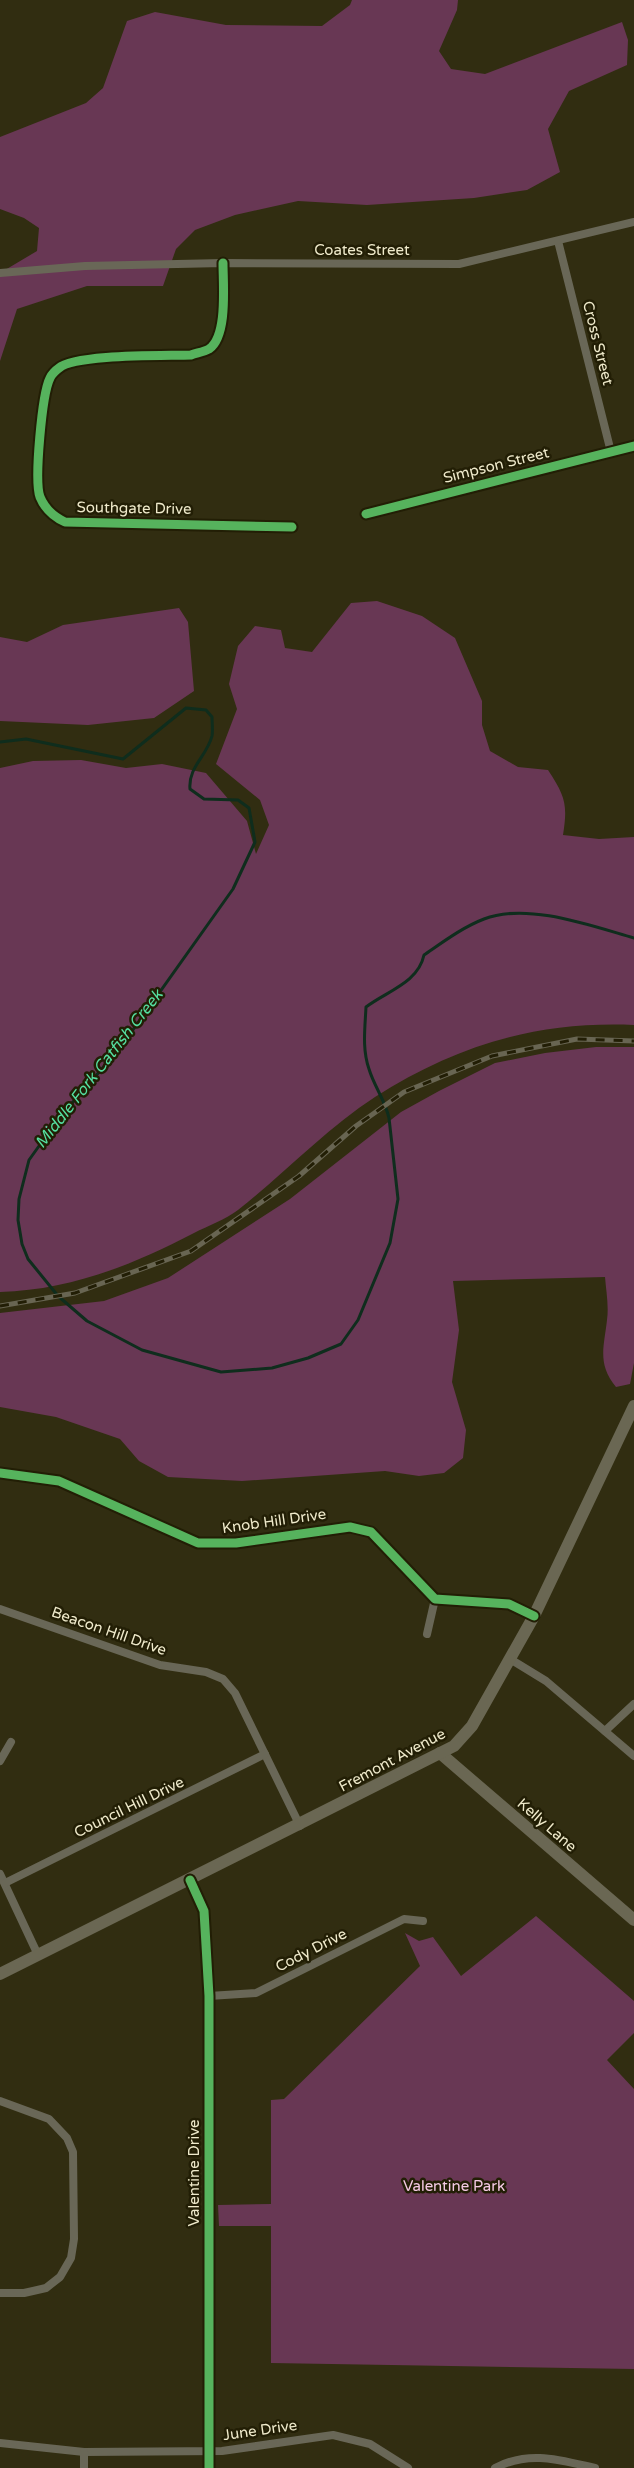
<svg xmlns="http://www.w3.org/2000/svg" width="634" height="2468" viewBox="0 0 634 2468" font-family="'Varela Round',sans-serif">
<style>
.green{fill:#683754}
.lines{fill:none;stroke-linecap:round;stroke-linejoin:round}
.stream{stroke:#0f2d1d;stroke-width:3}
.street{stroke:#696757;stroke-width:8}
.secondary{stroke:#6a6753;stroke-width:12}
.rail-casing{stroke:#686552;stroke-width:5}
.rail{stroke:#221e05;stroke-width:3;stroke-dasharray:9;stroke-linecap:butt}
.cycleway-casing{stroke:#221e05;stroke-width:13}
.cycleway{stroke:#56b35d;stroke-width:9}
.labels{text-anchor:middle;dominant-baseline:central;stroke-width:5;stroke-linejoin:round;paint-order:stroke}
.street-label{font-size:15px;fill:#efeacb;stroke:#221e05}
.park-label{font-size:15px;fill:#f5cae5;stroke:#221e05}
.water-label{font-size:16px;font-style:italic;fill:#55e0a1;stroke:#221e05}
</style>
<rect width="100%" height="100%" fill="#312d11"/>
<!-- green -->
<g class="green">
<path d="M352,0H458L457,10L439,51L451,69L485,74L622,22L628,40L627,65L569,91L548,129L560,172L527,190L474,198L367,205L298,201L235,215L195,230L176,249L163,286H87L17,309L0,361V273L37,251L39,228L24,218L0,209V137L86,103L103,88L127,21L155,12L226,25L322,26L350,5Z"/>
<path d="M377,601L422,616L455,638L482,701V725L490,751L518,767L548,770C565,796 568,804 563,835L599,839L634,837V1025C537,1021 457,1045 375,1097C327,1128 284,1174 238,1210C226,1219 208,1226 194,1233C133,1265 70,1290 0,1292V768L33,761L81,760L126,768L162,764L206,773L247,821L256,854L269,825L260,800L216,764L237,709L229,684L238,646L255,626L281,630L285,648L312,652L351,603Z"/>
<path d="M179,608L188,622L194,691L154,718L88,725L0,721V637L27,642L63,625Z"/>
<path d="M596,1047H634V1363L630,1384L616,1387C597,1364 604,1347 607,1320C609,1306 606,1290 605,1277L453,1281L459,1330L452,1382L466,1430L463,1458L444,1473L419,1476L385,1471L242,1481L168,1477L139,1461L120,1439L56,1417L0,1407V1313L104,1301L168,1278L290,1199L401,1112L439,1091L495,1063L545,1053Z"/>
<path d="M536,1916L634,2001V2033L607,2060L634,2089V2369L271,2363V2226H219L218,2205L271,2204V2100L284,2099L420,1966L405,1933L419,1941L433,1937L461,1976Z"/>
</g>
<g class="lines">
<!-- stream -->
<path class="stream" d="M0,742L26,739L123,759L186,708L206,710L212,717C212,723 213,731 212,736C207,756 188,767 190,789L204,799L238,800L249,808L255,842L233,889L120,1048L59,1118L29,1160L19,1199L18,1220L22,1244L28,1259L58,1296L87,1321L142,1350L221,1372L272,1368L308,1358L341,1344L358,1320L390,1243L398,1199L389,1118C385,1100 374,1086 369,1069C362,1049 365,1028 366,1007C387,991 418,983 424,955C443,942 463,927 484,919C527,902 592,926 634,938"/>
<!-- street -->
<g class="street">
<path d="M558,241L611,452"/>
<path d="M223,263C223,285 228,336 209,349C204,352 196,353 191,355C165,356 75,354 59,368C56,370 51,375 50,378C42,394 34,481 40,497C45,509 54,517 65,522L292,527"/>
<path d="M0,273L85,266L223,263L459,264L634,222"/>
<path d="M366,514L634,446"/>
<path d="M0,1473L59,1481L198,1543H236L350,1527L371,1532L435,1599L509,1604L534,1616"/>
<path d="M0,1609L160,1665L206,1672L223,1679L235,1693L300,1826"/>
<path d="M427,1634L435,1599"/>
<path d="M510,1659L546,1681L634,1756"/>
<path d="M605,1731L634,1704"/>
<path d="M0,1761L11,1742"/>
<path d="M0,1874L38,1955"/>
<path d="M190,1880L204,1911L209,1996V2468"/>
<path d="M5,1883L265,1754"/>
<path d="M209,1996L256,1993L404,1919L423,1921"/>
<path d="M0,2101L49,2119L67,2138L73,2152L74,2239L71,2258L60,2277L46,2288L24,2293H0"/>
<path d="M0,2443L84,2452L222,2451L333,2435L370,2444L408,2468"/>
<path d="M84,2452V2468"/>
<path d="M495,2468C529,2450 560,2460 595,2468"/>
</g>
<!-- secondary -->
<g class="secondary">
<path d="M440,1753L634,1920"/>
<path d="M0,1974L454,1746L472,1726L534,1616L634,1406"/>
</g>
<!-- rail casing -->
<g class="rail-casing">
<path id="rail" d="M0,1306L75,1293L191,1251L299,1176L356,1126L404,1092L492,1056L577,1039L634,1041"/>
</g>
<!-- rail -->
<use href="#rail" class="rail"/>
<!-- cycleway casing -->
<g class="cycleway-casing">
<g id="cycleway">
<path d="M223,263C223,285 228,336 209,349C204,352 196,353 191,355C165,356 75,354 59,368C56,370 51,375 50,378C42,394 34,481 40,497C45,509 54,517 65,522L292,527"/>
<path d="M366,514L634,446"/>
<path d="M0,1473L59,1481L198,1543H236L350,1527L371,1532L435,1599L509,1604L534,1616"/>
<path d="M190,1880L204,1911L209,1996V2468"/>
</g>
</g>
<!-- cycleway -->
<use href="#cycleway" class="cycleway"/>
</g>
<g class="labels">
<!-- street labels -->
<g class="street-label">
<text x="362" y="250">Coates Street</text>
<text transform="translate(598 343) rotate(76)">Cross Street</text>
<text transform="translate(496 465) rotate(-14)">Simpson Street</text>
<text transform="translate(134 508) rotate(1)">Southgate Drive</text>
<text transform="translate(274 1521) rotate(-8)">Knob Hill Drive</text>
<text transform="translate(109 1631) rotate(19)">Beacon Hill Drive</text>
<text transform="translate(392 1760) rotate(-28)">Fremont Avenue</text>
<text transform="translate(129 1807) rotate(-26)">Council Hill Drive</text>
<text transform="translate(547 1825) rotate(41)">Kelly Lane</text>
<text transform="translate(311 1950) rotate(-27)">Cody Drive</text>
<text transform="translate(194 2173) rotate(-90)">Valentine Drive</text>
<text transform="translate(260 2430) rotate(-8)">June Drive</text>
</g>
<!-- park labels -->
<g class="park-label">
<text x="454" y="2186">Valentine Park</text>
</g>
<!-- water labels -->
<g class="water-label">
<text transform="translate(99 1069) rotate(-52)">Middle Fork Catfish Creek</text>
</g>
</g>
</svg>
